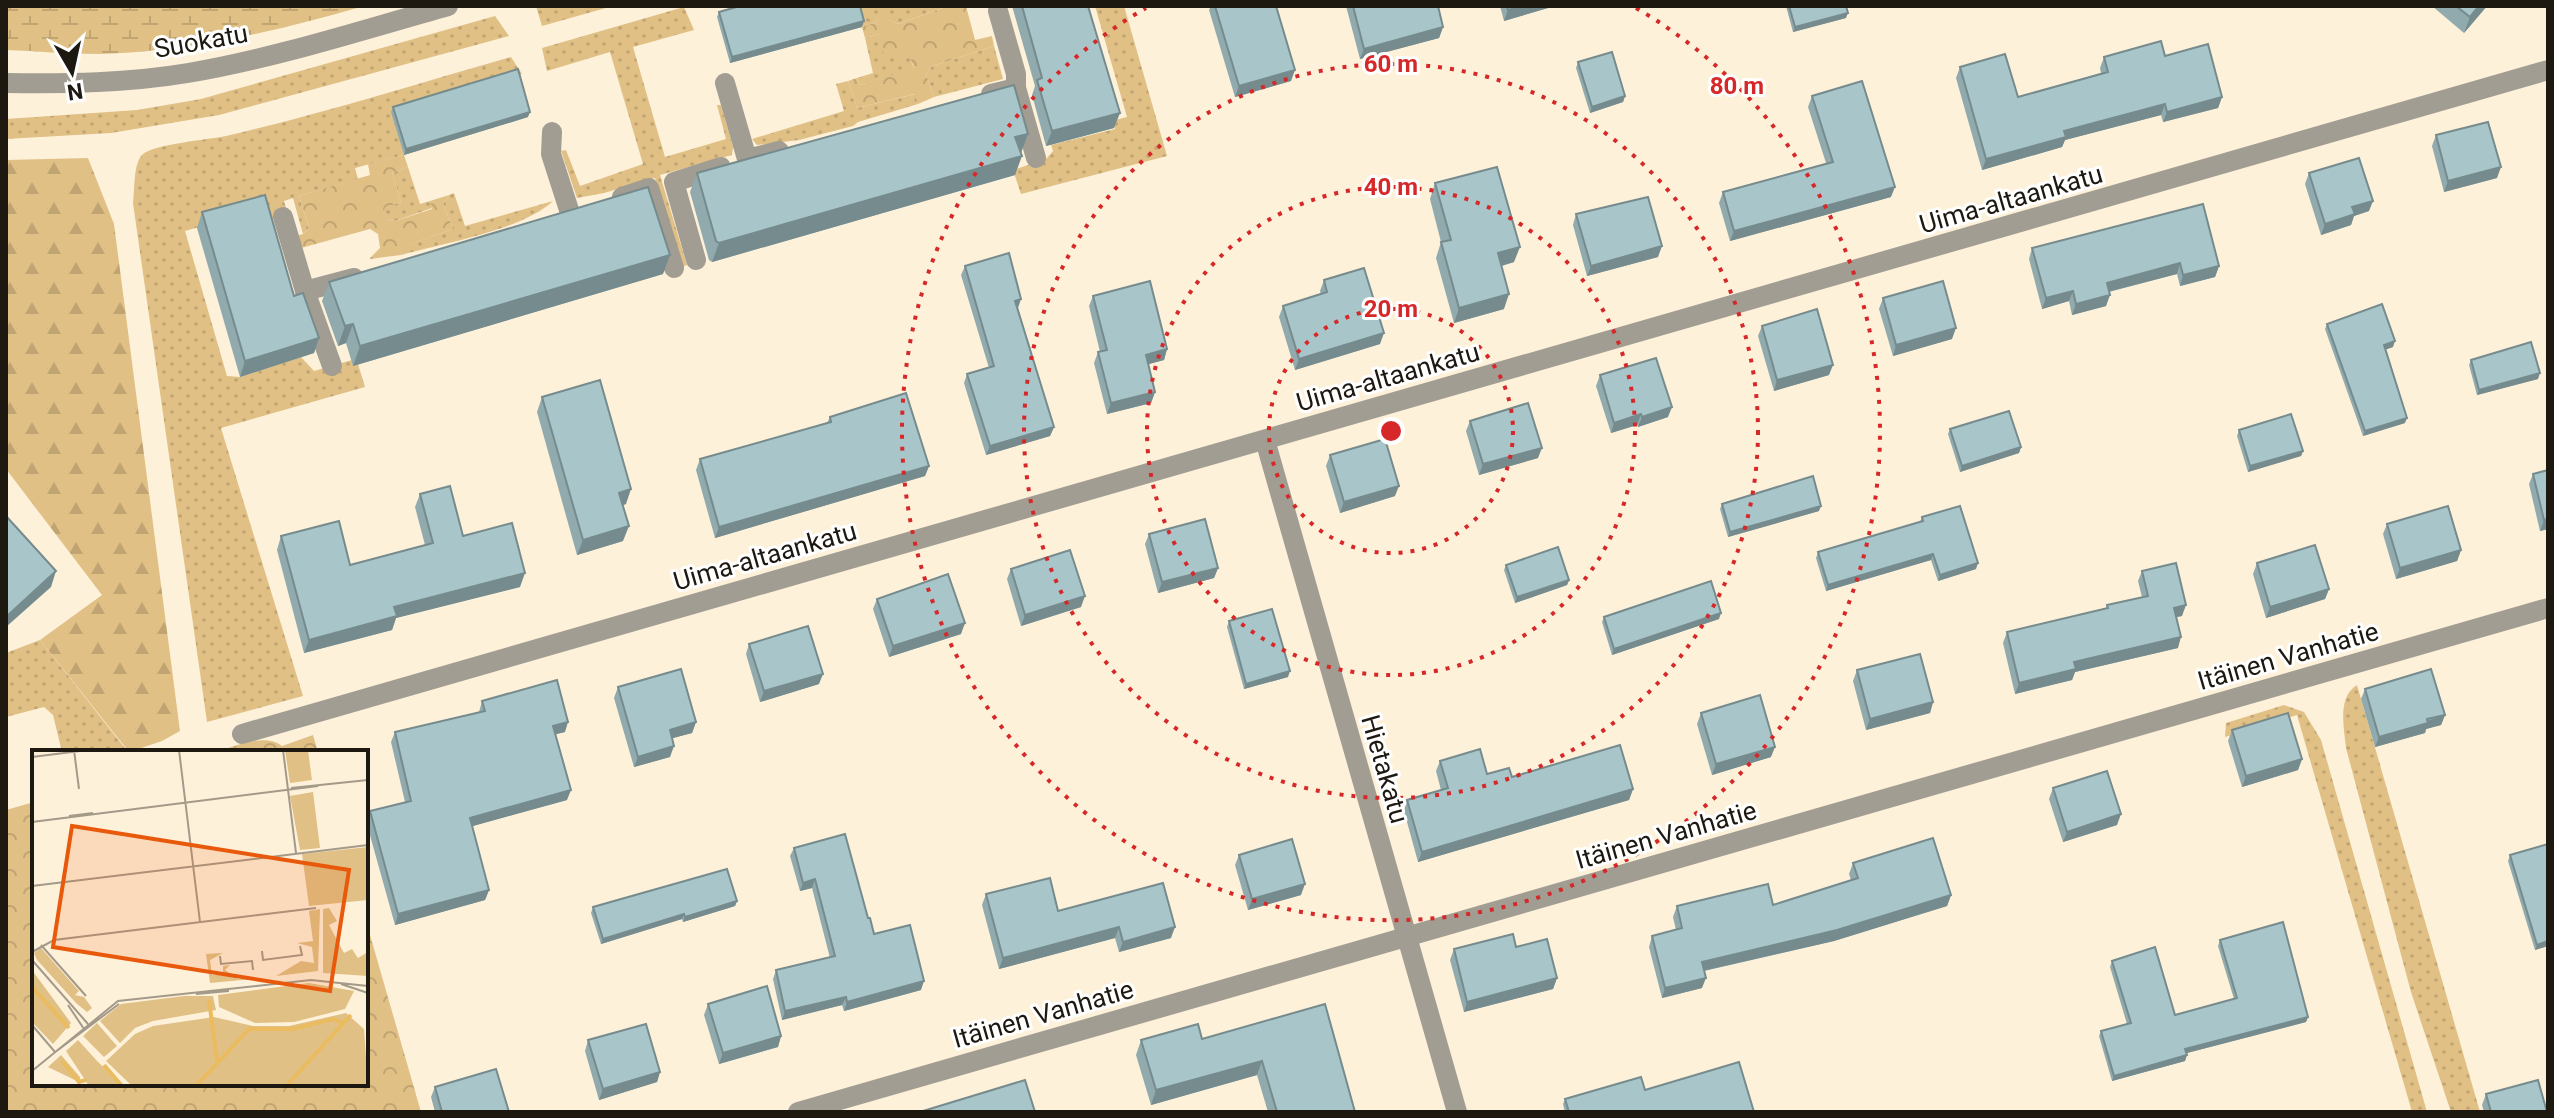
<svg xmlns="http://www.w3.org/2000/svg" width="2554" height="1118" viewBox="0 0 2554 1118" font-family="Roboto,sans-serif">
<style>
.grass{fill:url(#grass-dots)}
.forest{fill:url(#forest-firs)}
.wetland{fill:url(#wetland-marsh)}
.park{fill:url(#park-crowns)}
.lines{fill:none;stroke-linecap:round;stroke-linejoin:round}
.minor{stroke:#a29d93;stroke-width:20}
.wall{fill:#90aaae}
.shaded-wall{fill:#768b8d}
.building{fill:#a8c6ca;stroke:#768b8d;stroke-width:2}
.ring{fill:none;stroke:#d62828;stroke-width:4;stroke-dasharray:4 8}
.labels{text-anchor:middle;dominant-baseline:central;stroke-width:6;stroke-linejoin:round;paint-order:stroke}
.street-label{font-size:26px;fill:#1d1810;stroke:#fff}
.inset-river{fill:none;stroke:#eabb5f;stroke-width:4}
.inset-road{fill:none;stroke:#a49a89;stroke-width:2}
.view{fill:#e8590c;fill-opacity:0.15;stroke:#e8590c;stroke-width:4}
.inset-edge{fill:none;stroke:#1d1810;stroke-width:4}
.centre{fill:#d62828;stroke:#fff;stroke-width:4}
.ring-label{font-size:24px;text-anchor:middle;font-weight:bold;fill:#d62828;stroke:#fff;stroke-width:6;stroke-linejoin:round;paint-order:stroke}
</style>
<defs>
<pattern id="grass-dots" width="8" height="8" patternUnits="userSpaceOnUse" patternTransform="scale(2)"><rect width="8" height="8" fill="#e0c085"/><path d="M2 2h.1M6 6h.1" fill="none" stroke="#c0a472" stroke-width="1.8" stroke-linecap="round"/></pattern>
<pattern id="forest-firs" width="22" height="20" patternUnits="userSpaceOnUse" patternTransform="scale(2)"><rect width="22" height="20" fill="#e0c085"/><path d="M5 1l3.5 6h-7zM16 11l3.5 6h-7z" fill="#c0a472"/></pattern>
<pattern id="wetland-marsh" width="20" height="14" patternUnits="userSpaceOnUse" patternTransform="scale(2)"><rect width="20" height="14" fill="#e0c085"/><path d="M1 5h8M5 5V1M11 12h8M15 12V8" fill="none" stroke="#c0a472"/></pattern>
<pattern id="park-crowns" width="20" height="18" patternUnits="userSpaceOnUse" patternTransform="scale(2)"><rect width="20" height="18" fill="#e0c085"/><path d="M2 6a3 3 0 1 1 6 0M12 15a3 3 0 1 1 6 0" fill="none" stroke="#c0a472"/></pattern>
</defs>
<rect width="100%" height="100%" fill="#fef1da"/>
<!-- grass -->
<g class="grass">
<path d="M536,6H613L542,26Z"/>
<path d="M856,6H948L898,24L876,14L877,22L862,27Z"/>
<path d="M1095,6H1124L1167,156L1021,194L1013,170L1046,159L1053,151L1051,145L1115,129L1112,121L1127,117Z"/>
<path d="M684,7L694,30L633,47L665,157L726,139L717,105H721L733,147L732,155L660,175L687,265L681,267L655,178L604,193L577,198L561,151L566,150L580,186L643,164L610,52L547,71L542,48Z"/>
<path d="M495,16L509,36L219,115L111,133L6,139V119L137,110L201,99Z"/>
<path d="M880,34L910,58L914,69L860,85L857,78L873,73L865,38Z"/>
<path d="M994,46L1003,79L934,97L926,74L932,66Z"/>
<path d="M511,57L522,74L392,112L404,155L355,168L358,179L299,196L309,228L303,234L293,198L284,201L288,215L262,220L259,210L185,231L227,376L240,377L301,357L314,371L352,360L353,365L358,364L365,387L221,428L303,696L207,722L133,203C135,189 133,165 142,155C152,144 208,140 226,136C322,114 416,84 511,57Z"/>
<path d="M848,81L857,108L915,94L918,104L858,122L853,126L799,140L757,145L752,139L844,111L836,84Z"/>
<path d="M408,167L420,204L430,201L432,208L395,221L388,220L383,208L401,202L392,173Z"/>
<path d="M454,193L465,226L553,201C522,230 444,243 401,255L398,248L453,229L443,204L449,195Z"/>
<path d="M40,640L128,752H62L53,715L44,707L6,717V653Z"/>
<path d="M2357,685L2480,1112H2451L2411,992L2346,748C2344,728 2337,697 2357,685Z"/>
<path d="M2284,705L2304,712L2321,740L2427,1112H2412L2297,715L2225,737L2226,723Z"/>
</g>
<!-- forest -->
<path class="forest" d="M88,158L114,224L180,731L162,741L129,752L40,640L102,595L6,469V160Z"/>
<!-- wetland -->
<path class="wetland" d="M6,6H364C278,31 188,52 98,54C68,54 37,51 6,50Z"/>
<!-- park -->
<g class="park">
<path d="M948,6H966L975,40L992,36L994,46L932,66L926,74L934,97L918,104L914,94L857,108L848,81L857,78L860,85L914,68L910,58L895,59L883,53L880,34L865,38L862,27L877,22L875,13L898,24Z"/>
<path d="M404,155L408,167L392,173L401,202L384,208L388,220L395,221L432,209L430,201L449,195L443,204L453,229L399,248L401,255L369,259L380,248L378,234L370,229L301,248L295,236L303,234L309,228L299,196L370,175L368,164Z"/>
<path d="M313,735L318,752H214C235,747 264,732 282,746Z"/>
<path d="M34,802V1084H366V921L421,1112H6V810Z"/>
</g>
<g class="lines">
<!-- minor -->
<g class="minor">
<path d="M998,11L1016,74V88"/>
<path d="M6,83C67,84 128,83 188,73C276,58 362,30 448,6"/>
<path d="M725,83L747,159L779,151"/>
<path d="M991,94L1016,88L1036,158"/>
<path d="M552,132L551,154L570,213"/>
<path d="M622,197L649,188L674,268"/>
<path d="M283,217L305,291"/>
<path d="M696,260L674,182L721,167"/>
<path d="M332,366L305,291L354,278"/>
<path d="M1265,440L1457,1112"/>
<path d="M242,734L2548,70"/>
<path d="M798,1112L2548,608"/>
</g>
</g>
<!-- wall -->
<g class="wall">
<path d="M1012,6H1088L1114,128L1046,146L1032,95L1035,86Z"/>
<path d="M1211,6H1276L1291,81L1235,97L1209,10Z"/>
<path d="M1346,6H1438L1443,27L1439,38L1360,59Z"/>
<path d="M1500,6H1555L1504,21Z"/>
<path d="M1786,6H1846V18L1793,32Z"/>
<path d="M2432,6H2487L2464,33Z"/>
<path d="M719,12L862,27L730,63L717,17Z"/>
<path d="M2165,56L2222,97L2218,108L2163,122L2161,115L2065,140L2062,147L1982,170L1956,78L1960,67L2018,97L2101,73L2100,68L2104,57Z"/>
<path d="M1578,62L1625,96L1623,102L1590,113L1576,68Z"/>
<path d="M1812,96L1891,197L1730,241L1719,203L1723,192L1826,163L1808,107Z"/>
<path d="M393,107L528,117L404,155L391,112Z"/>
<path d="M2436,135L2497,178L2444,192L2432,146Z"/>
<path d="M1021,153L1015,175L712,262L709,260L690,192L697,173Z"/>
<path d="M2309,173L2369,211L2354,216L2351,225L2321,235L2305,184Z"/>
<path d="M1435,183L1514,262L1502,266L1504,309L1454,323L1436,258L1441,242L1430,199Z"/>
<path d="M202,212L294,296L319,338L314,353L240,377L197,228Z"/>
<path d="M1576,214L1658,257L1587,276L1573,225Z"/>
<path d="M2032,248L2219,266L2215,277L2180,286L2177,274L2109,292L2106,306L2072,315L2069,301L2042,309L2029,259Z"/>
<path d="M965,266L1018,308L1054,427L1050,436L986,455L964,383L967,374L989,368L961,275Z"/>
<path d="M663,274L353,366L346,343L338,346L322,301L329,282Z"/>
<path d="M1324,280L1380,344L1295,370L1279,317L1283,306L1321,294L1320,291Z"/>
<path d="M1093,296L1167,349L1164,360L1148,364L1155,392L1151,403L1107,414L1094,363L1098,352H1100L1089,306Z"/>
<path d="M1883,298L1952,339L1893,356L1879,309Z"/>
<path d="M2327,324L2393,347L2385,349L2405,423L2363,436L2325,329Z"/>
<path d="M1762,326L1829,375L1774,391L1758,336Z"/>
<path d="M2471,360L2538,379L2477,395L2469,365Z"/>
<path d="M1600,375L1668,417L1638,427L1637,425L1611,433L1596,386Z"/>
<path d="M542,397L626,504L623,505V541L577,555L537,412Z"/>
<path d="M830,417L929,466L925,476L715,538L696,470L700,459L827,423Z"/>
<path d="M1470,421L1538,458L1479,475L1466,431Z"/>
<path d="M1950,429L2021,447L2019,453L1960,472L1948,434Z"/>
<path d="M2239,430L2303,451L2301,456L2248,472L2237,436Z"/>
<path d="M1330,455L1395,496L1340,513L1326,466Z"/>
<path d="M2533,474L2548,529L2540,531L2529,484Z"/>
<path d="M420,494L463,536L520,587L396,618L392,630L304,653L277,550L281,536L350,565L425,545L415,507Z"/>
<path d="M1722,504L1819,511L1728,537L1720,509Z"/>
<path d="M1922,517L1976,569L1938,581L1931,560L1826,591L1816,558L1818,552L1920,522Z"/>
<path d="M2387,524L2461,550L2457,561L2396,579L2383,534Z"/>
<path d="M1149,534L1218,568L1214,578L1158,593L1145,544Z"/>
<path d="M2257,563L2329,589L2325,599L2266,618L2253,574Z"/>
<path d="M1506,565L1569,580L1567,585L1515,603L1504,570Z"/>
<path d="M1011,569L1081,607L1021,626L1007,579Z"/>
<path d="M2142,571L2182,616L2177,617L2178,648L2075,672L2072,680L2015,694L2003,643L2007,632L2106,608L2107,605L2142,597L2138,581Z"/>
<path d="M877,599L961,634L889,657L873,609Z"/>
<path d="M1604,617L1719,619L1612,655L1602,622Z"/>
<path d="M1229,621L1288,677L1244,689L1227,627Z"/>
<path d="M749,644L819,684L760,702L746,654Z"/>
<path d="M1857,670L1933,702L1930,713L1866,730L1853,681Z"/>
<path d="M618,687L696,722L692,733L672,738L670,757L634,767L614,698Z"/>
<path d="M2365,689L2445,715L2441,725L2426,729L2425,733L2375,747L2361,699Z"/>
<path d="M482,701L565,732L555,734L567,800L472,826L489,890L485,900L395,925L366,821L370,811L405,802L391,742L395,732L479,712Z"/>
<path d="M1701,713L1771,757L1712,775L1697,724Z"/>
<path d="M2232,730L2302,759L2298,770L2242,787L2228,741Z"/>
<path d="M1440,761L1487,774L1633,789L1629,800L1418,862L1404,811L1407,800L1441,790L1436,771Z"/>
<path d="M2053,788L2117,825L2063,842L2049,799Z"/>
<path d="M2548,844V946L2535,950L2508,861L2510,855Z"/>
<path d="M794,848L868,918L874,934L921,990L844,1011L842,1005L782,1020L773,979L776,970L830,958L812,888L800,891L790,856Z"/>
<path d="M1239,855L1301,895L1248,910L1235,865Z"/>
<path d="M1853,863L1951,895L1947,906L1834,941L1704,971L1702,988L1662,998L1649,947L1652,936L1676,930L1673,917L1677,906L1773,905L1851,880L1849,874Z"/>
<path d="M986,894L1058,911L1171,938L1119,952L1115,938L999,969L982,905Z"/>
<path d="M737,901L735,906L683,922L682,919L601,944L591,913L593,907Z"/>
<path d="M2220,940L2308,1017L2306,1022L2187,1053L2185,1061L2112,1081L2099,1036L2101,1031L2127,1024L2110,967L2112,961L2175,1015L2234,999L2218,946Z"/>
<path d="M1516,947L1557,978L1553,989L1464,1012L1450,960L1454,949Z"/>
<path d="M708,1004L781,1036L778,1047L719,1064L704,1015Z"/>
<path d="M1325,1004L1355,1112H1268L1257,1075L1151,1105L1136,1055L1141,1040L1202,1039Z"/>
<path d="M588,1040L660,1072L657,1082L599,1100L585,1051Z"/>
<path d="M435,1087L509,1112H435L431,1097Z"/>
<path d="M1645,1090L1754,1112H1565L1563,1104L1565,1099Z"/>
<path d="M2486,1094L2547,1112H2484L2482,1105Z"/>
</g>
<!-- shaded-wall -->
<g class="shaded-wall">
<path d="M1522,6H1555L1504,21L1508,10Z"/>
<path d="M2479,6H2487L2464,33L2470,17Z"/>
<path d="M1848,13L1846,18L1793,32L1795,27Z"/>
<path d="M864,21L862,27L730,63L732,57Z"/>
<path d="M1443,27L1439,38L1360,59L1364,49Z"/>
<path d="M1295,70L1291,81L1235,97L1239,86Z"/>
<path d="M1625,96L1623,102L1590,113L1592,107Z"/>
<path d="M2222,97L2218,108L2163,122L2167,112Z"/>
<path d="M2165,104L2161,115L2065,140L2062,147L1982,170L1986,159L2064,131Z"/>
<path d="M530,112L528,117L404,155L406,149Z"/>
<path d="M1120,113L1114,128L1046,146L1052,131Z"/>
<path d="M1028,134L1021,153L1015,137Z"/>
<path d="M1022,156L1015,175L712,262L719,243Z"/>
<path d="M2501,167L2497,178L2444,192L2448,181Z"/>
<path d="M1895,187L1891,197L1730,241L1734,231Z"/>
<path d="M2373,201L2369,211L2354,216L2351,225L2321,235L2325,224L2352,207Z"/>
<path d="M1662,246L1658,257L1587,276L1591,266Z"/>
<path d="M1520,247L1514,262L1493,268L1498,253Z"/>
<path d="M670,255L663,274L353,366L360,346Z"/>
<path d="M2180,263L2177,274L2103,293L2107,283Z"/>
<path d="M2219,266L2215,277L2180,286L2183,275Z"/>
<path d="M2073,291L2069,301L2042,309L2046,298Z"/>
<path d="M1509,294L1504,309L1454,323L1459,308Z"/>
<path d="M2110,295L2106,306L2072,315L2076,304Z"/>
<path d="M1021,299L1018,308L1012,310L1015,301Z"/>
<path d="M353,324L346,343L338,346L345,326Z"/>
<path d="M1956,328L1952,339L1893,356L1896,345Z"/>
<path d="M1384,333L1380,344L1295,370L1299,359Z"/>
<path d="M319,338L314,353L240,377L245,361Z"/>
<path d="M2395,341L2393,347L2382,351L2384,345Z"/>
<path d="M1167,349L1164,360L1142,366L1146,355Z"/>
<path d="M1833,365L1829,375L1774,391L1777,380Z"/>
<path d="M2540,373L2538,379L2477,395L2479,390Z"/>
<path d="M1155,392L1151,403L1107,414L1111,403Z"/>
<path d="M1672,407L1668,417L1638,427L1642,417Z"/>
<path d="M1641,414L1637,425L1611,433L1614,423Z"/>
<path d="M2407,418L2405,423L2363,436L2365,431Z"/>
<path d="M1054,427L1050,436L986,455L990,446Z"/>
<path d="M2021,447L2019,453L1960,472L1962,466Z"/>
<path d="M1542,448L1538,458L1479,475L1483,464Z"/>
<path d="M2303,451L2301,456L2248,472L2250,466Z"/>
<path d="M929,466L925,476L715,538L719,527Z"/>
<path d="M1399,486L1395,496L1340,513L1344,502Z"/>
<path d="M631,489L626,504L614,508L619,493Z"/>
<path d="M1821,506L1819,511L1728,537L1730,532Z"/>
<path d="M2548,519V529L2540,531L2544,520Z"/>
<path d="M629,526L623,541L577,555L583,540Z"/>
<path d="M2461,550L2457,561L2396,579L2400,568Z"/>
<path d="M1933,554L1931,560L1826,591L1828,585Z"/>
<path d="M1978,563L1976,569L1938,581L1940,575Z"/>
<path d="M1218,568L1214,578L1158,593L1162,582Z"/>
<path d="M56,571L51,587L6,627V617Z"/>
<path d="M525,573L520,587L396,618L392,630L304,653L309,640L394,607Z"/>
<path d="M1569,580L1567,585L1515,603L1517,597Z"/>
<path d="M2329,589L2325,599L2266,618L2270,607Z"/>
<path d="M1085,596L1081,607L1021,626L1025,615Z"/>
<path d="M2186,605L2182,616L2171,618L2174,608Z"/>
<path d="M1721,613L1719,619L1612,655L1614,649Z"/>
<path d="M965,623L961,634L889,657L893,646Z"/>
<path d="M2181,637L2178,648L2075,672L2072,680L2015,694L2019,683L2074,662Z"/>
<path d="M1290,671L1288,677L1244,689L1246,684Z"/>
<path d="M823,674L819,684L760,702L764,691Z"/>
<path d="M1933,702L1930,713L1866,730L1870,719Z"/>
<path d="M2445,715L2441,725L2426,729L2425,733L2375,747L2379,737Z"/>
<path d="M568,722L565,732L549,736L553,726Z"/>
<path d="M696,722L692,733L666,740L670,730Z"/>
<path d="M674,746L670,757L634,767L638,757Z"/>
<path d="M1775,747L1771,757L1712,775L1716,764Z"/>
<path d="M2302,759L2298,770L2242,787L2246,776Z"/>
<path d="M1633,789L1629,800L1418,862L1422,852Z"/>
<path d="M571,790L567,800L466,828L470,818Z"/>
<path d="M2121,814L2117,825L2063,842L2067,832Z"/>
<path d="M815,879L812,888L800,891L803,883Z"/>
<path d="M1305,884L1301,895L1248,910L1252,899Z"/>
<path d="M489,890L485,900L395,925L398,914Z"/>
<path d="M1951,895L1947,906L1834,941L1698,972L1702,962Z"/>
<path d="M737,901L735,906L683,922L685,917Z"/>
<path d="M684,914L682,919L601,944L603,939Z"/>
<path d="M1119,927L1115,938L999,969L1003,958Z"/>
<path d="M1175,927L1171,938L1119,952L1123,942Z"/>
<path d="M2548,941V946L2535,950L2537,945Z"/>
<path d="M1557,978L1553,989L1464,1012L1467,1002Z"/>
<path d="M1706,978L1702,988L1662,998L1665,988Z"/>
<path d="M924,981L921,990L844,1011L847,1002Z"/>
<path d="M846,997L842,1005L782,1020L785,1011Z"/>
<path d="M2308,1017L2306,1022L2183,1054L2185,1049Z"/>
<path d="M781,1036L778,1047L719,1064L723,1053Z"/>
<path d="M2187,1055L2185,1061L2112,1081L2114,1076Z"/>
<path d="M1262,1061L1257,1075L1151,1105L1156,1090Z"/>
<path d="M660,1072L657,1082L599,1100L603,1089Z"/>
</g>
<!-- building -->
<g class="building">
<path d="M740,6H860L864,21L732,57L719,12Z"/>
<path d="M1022,6H1088L1120,113L1052,131L1037,80L1042,78Z"/>
<path d="M1215,6H1276L1295,70L1239,86Z"/>
<path d="M1353,6H1438L1443,27L1364,49Z"/>
<path d="M1507,6H1522L1508,10Z"/>
<path d="M1789,6H1846L1848,13L1795,27Z"/>
<path d="M2456,6H2479L2470,17Z"/>
<path d="M2161,41L2165,56L2208,44L2222,97L2167,112L2165,104L2064,131L2066,137L1986,159L1960,67L2005,54L2018,97L2108,72L2104,57Z"/>
<path d="M1612,52L1625,96L1592,107L1578,62Z"/>
<path d="M518,69L530,112L406,149L393,107Z"/>
<path d="M1862,81L1895,187L1734,231L1723,192L1833,162L1812,96Z"/>
<path d="M1014,85L1028,134L1015,137L1022,156L719,243L716,241L697,173Z"/>
<path d="M2488,122L2501,167L2448,181L2436,135Z"/>
<path d="M2359,158L2373,201L2352,207L2355,214L2325,224L2309,173Z"/>
<path d="M1497,167L1520,247L1498,253L1509,294L1459,308L1441,242L1451,240L1435,183Z"/>
<path d="M648,187L670,255L360,346L353,324L345,326L329,282Z"/>
<path d="M265,195L294,296L303,293L319,338L245,361L202,212Z"/>
<path d="M1648,197L1662,246L1591,266L1576,214Z"/>
<path d="M2203,204L2219,266L2183,275L2180,263L2107,283L2110,295L2076,304L2073,291L2046,298L2032,248Z"/>
<path d="M1009,253L1021,299L1015,301L1054,427L990,446L967,374L994,366L965,266Z"/>
<path d="M1364,268L1384,333L1299,359L1283,306L1327,292L1324,280Z"/>
<path d="M1150,281L1167,349L1146,355L1155,392L1111,403L1098,352L1107,350L1093,296Z"/>
<path d="M1943,281L1956,328L1896,345L1883,298Z"/>
<path d="M2382,304L2395,341L2384,345L2407,418L2365,431L2327,324Z"/>
<path d="M1817,309L1833,365L1777,380L1762,326Z"/>
<path d="M2531,342L2540,373L2479,390L2471,360Z"/>
<path d="M1656,358L1672,407L1642,417L1641,414L1614,423L1600,375Z"/>
<path d="M600,380L631,489L619,493L629,526L583,540L542,397Z"/>
<path d="M906,393L929,466L719,527L700,459L831,422L830,417Z"/>
<path d="M1528,403L1542,448L1483,464L1470,421Z"/>
<path d="M2009,411L2021,447L1962,466L1950,429Z"/>
<path d="M2291,414L2303,451L2250,466L2239,430Z"/>
<path d="M1385,439L1399,486L1344,502L1330,455Z"/>
<path d="M2548,470V519L2544,520L2533,474Z"/>
<path d="M1813,476L1821,506L1730,532L1722,504Z"/>
<path d="M450,486L463,536L512,523L525,573L394,607L397,616L309,640L281,536L339,521L350,565L433,543L420,494Z"/>
<path d="M1960,506L1978,563L1940,575L1933,554L1828,585L1818,552L1923,521L1922,517Z"/>
<path d="M2448,506L2461,550L2400,568L2387,524Z"/>
<path d="M6,516L56,571L6,617Z"/>
<path d="M1205,519L1218,568L1162,582L1149,534Z"/>
<path d="M2315,545L2329,589L2270,607L2257,563Z"/>
<path d="M1558,547L1569,580L1517,597L1506,565Z"/>
<path d="M1070,550L1085,596L1025,615L1011,569Z"/>
<path d="M2176,563L2186,605L2174,608L2181,637L2074,662L2076,669L2019,683L2007,632L2108,608L2107,605L2148,596L2142,571Z"/>
<path d="M948,574L965,623L893,646L877,599Z"/>
<path d="M1711,581L1721,613L1614,649L1604,617Z"/>
<path d="M1272,609L1290,671L1246,684L1229,621Z"/>
<path d="M808,626L823,674L764,691L749,644Z"/>
<path d="M1920,654L1933,702L1870,719L1857,670Z"/>
<path d="M681,669L696,722L670,730L674,746L638,757L618,687Z"/>
<path d="M2431,669L2445,715L2427,719L2428,723L2379,737L2365,689Z"/>
<path d="M557,680L568,722L553,726L571,790L470,818L489,890L398,914L370,811L411,801L395,732L485,711L482,701Z"/>
<path d="M1760,695L1775,747L1716,764L1701,713Z"/>
<path d="M2288,713L2302,759L2246,776L2232,730Z"/>
<path d="M1620,745L1633,789L1422,852L1407,800L1448,788L1440,761L1480,749L1487,774L1509,768L1512,777Z"/>
<path d="M2107,771L2121,814L2067,832L2053,788Z"/>
<path d="M845,834L868,918H870L874,934L910,925L924,981L847,1002L846,997L785,1011L776,970L835,956L815,879L803,883L794,848Z"/>
<path d="M1933,838L1951,895L1837,930L1702,962L1706,978L1665,988L1652,936L1682,928L1677,906L1768,884L1773,905L1858,878L1853,863Z"/>
<path d="M1292,839L1305,884L1252,899L1239,855Z"/>
<path d="M2548,844V941L2537,945L2510,855Z"/>
<path d="M727,869L737,901L685,917L684,914L603,939L593,907Z"/>
<path d="M1050,878L1058,911L1163,883L1175,927L1123,942L1119,927L1003,958L986,894Z"/>
<path d="M2283,922L2308,1017L2185,1049L2187,1055L2114,1076L2101,1031L2131,1023L2112,961L2155,947L2175,1015L2237,998L2220,940Z"/>
<path d="M1513,934L1516,947L1547,939L1557,978L1467,1002L1454,949Z"/>
<path d="M767,986L781,1036L723,1053L708,1004Z"/>
<path d="M1325,1004L1355,1112H1277L1262,1061L1156,1090L1141,1040L1198,1024L1202,1039Z"/>
<path d="M646,1024L660,1072L603,1089L588,1040Z"/>
<path d="M1739,1062L1754,1112H1569L1565,1099L1641,1077L1645,1090Z"/>
<path d="M496,1069L509,1112H442L435,1087Z"/>
<path d="M1025,1080L1035,1112H924L923,1111Z"/>
<path d="M2538,1080L2547,1112H2491L2486,1094Z"/>
</g>
<!-- distance rings -->
<g class="ring">
<circle cx="1391" cy="431" r="122"/>
<circle cx="1391" cy="431" r="244"/>
<circle cx="1391" cy="431" r="367"/>
<path d="M1636 8A489 489 0 1 1 1146 8"/>
</g>
<g class="labels">
<!-- street labels -->
<g class="street-label">
<text transform="translate(201 41) rotate(-10)">Suokatu</text>
<text transform="translate(2011 199) rotate(-16)">Uima-altaankatu</text>
<text transform="translate(1388 377) rotate(-16)">Uima-altaankatu</text>
<text transform="translate(765 556) rotate(-16)">Uima-altaankatu</text>
<text transform="translate(2288 656) rotate(-16)">Itäinen Vanhatie</text>
<text transform="translate(1385 769) rotate(74)">Hietakatu</text>
<text transform="translate(1666 835) rotate(-16)">Itäinen Vanhatie</text>
<text transform="translate(1043 1014) rotate(-16)">Itäinen Vanhatie</text>
</g>
</g>
<!-- overview -->
<g transform="translate(32 750)">
<rect width="336" height="336" fill="#fef1da"/>
<path d="M288,159L286,221L244,226L269,211L282,213L280,197L265,193L281,191L277,161ZM191,203L178,210L180,225L191,224V216L198,215L193,220L206,229H221L178,233L174,204Z" fill="#e0c085"/>
<path d="M297,158L305,171L297,175L312,203L320,199L326,208L336,202V226L291,223V159ZM9,198L47,241L43,245L52,247L60,258L55,262L44,253L5,210L2,203ZM29,305L48,327L49,333L16,317Z" fill="#e0c085"/>
<path d="M277,233L322,241L313,259L262,272L223,273L187,257L186,245ZM152,246H181L184,260L121,271L103,278L88,293L68,271L89,254ZM314,263L332,279L336,336H100L74,311L103,284L121,276L182,267L221,276H257ZM65,273L85,296L72,307L51,286Z" fill="#e0c085"/>
<path d="M253,0H276L280,30L258,33ZM281,42L288,98L268,100L258,46ZM336,97V150L277,156L270,104ZM0,220L39,273L21,294L0,272ZM46,290L66,312L92,336H57L34,301Z" fill="#e0c085"/>
<path class="inset-river" d="M0,237L37,278M177,250L185,311M217,279H261L301,269L311,273M30,311L47,332L54,330M72,315L90,336M164,336L219,277M254,336L319,265"/>
<path class="inset-road" d="M42,0L47,39M147,0L168,172M251,0L264,103M0,7L56,0M259,38L336,30M37,66L61,63M0,72L286,36M0,136L336,95M9,195L54,246M230,201L231,210L270,205L268,196M0,202L22,190L284,158M188,206L189,214L220,211L221,220M0,210L56,274M309,234L336,243M164,244L197,241M36,255L52,279M0,275L23,302M26,300L87,254M0,321L86,251L279,230L336,236"/>
<path class="view" d="M40,76L317,120L298,241L21,197Z"/>
<rect width="336" height="336" class="inset-edge"/>
</g>
<circle cx="1391" cy="431" r="12" class="centre"/>
<g class="ring-label">
<text x="1391" y="72">60 m</text>
<text x="1737" y="94">80 m</text>
<text x="1391" y="195">40 m</text>
<text x="1391" y="317">20 m</text>
</g>
<!-- border -->
<rect width="2554" height="1118" fill="none" stroke="#1d1810" stroke-width="16"/>
<!-- north arrow -->
<g transform="translate(72 72) rotate(171)" stroke="#ffffff" stroke-width="6" paint-order="stroke">
<path d="M0-6L14 30L0 20L-14 30Z" fill="#1d1810"/>
<text y="-12" font-size="22" font-weight="bold" text-anchor="middle" fill="#1d1810">N</text>
</g>
</svg>
